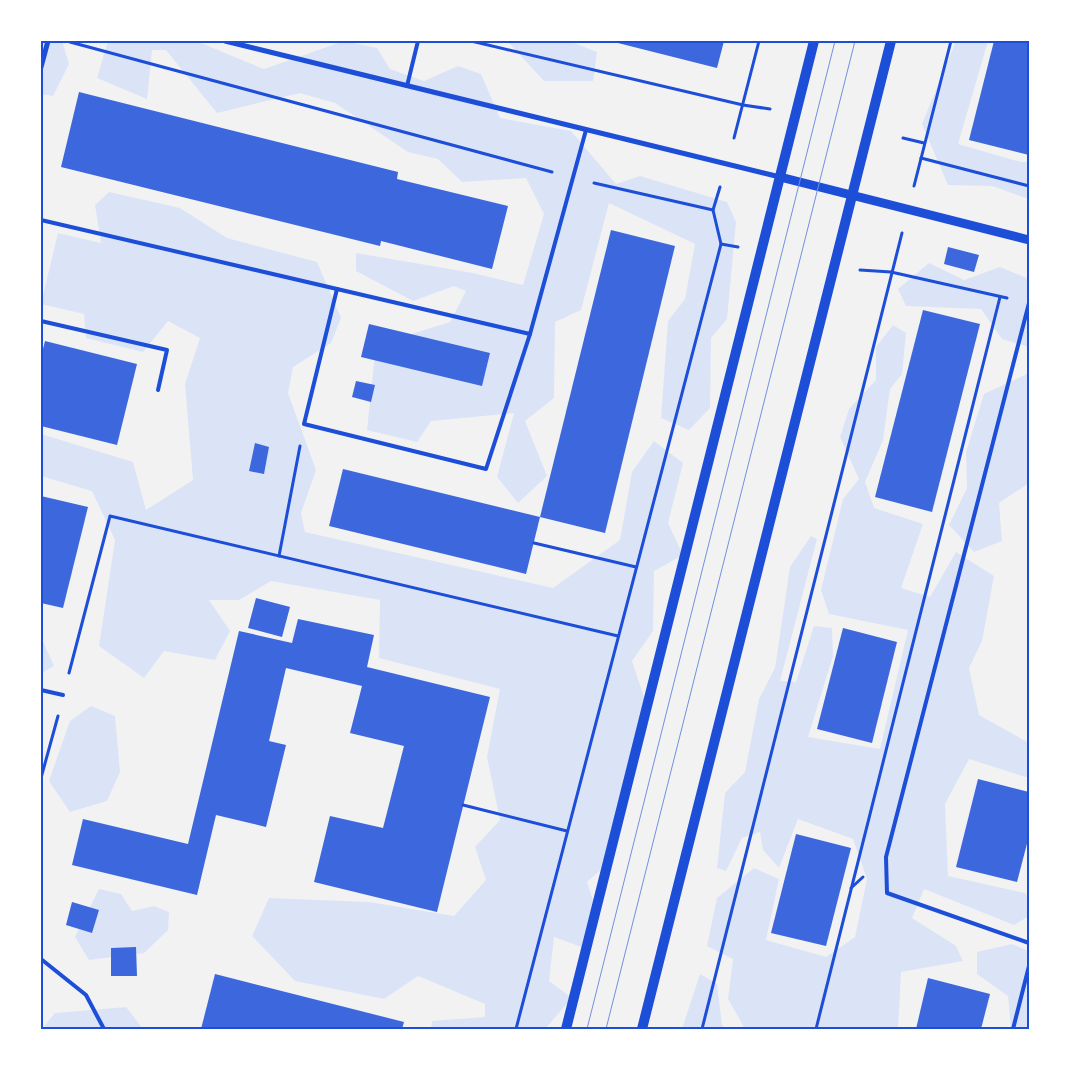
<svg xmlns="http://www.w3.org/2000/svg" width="1070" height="1070" viewBox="0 0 1070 1070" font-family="'Fira Sans',sans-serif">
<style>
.green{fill:#dbe4f7}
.building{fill:#3d67dc}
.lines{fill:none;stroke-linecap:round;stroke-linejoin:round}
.path{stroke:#1d4ed8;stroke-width:3}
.service{stroke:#1d4ed8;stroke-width:4}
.minor{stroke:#1d4ed8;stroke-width:5}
.tertiary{stroke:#1d4ed8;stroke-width:9}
.secondary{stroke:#1d4ed8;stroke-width:10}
.tram{stroke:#7290e2;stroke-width:1}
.neatline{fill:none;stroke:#1d4ed8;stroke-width:2}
</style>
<rect width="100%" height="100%" fill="#f2f2f2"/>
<!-- green -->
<g class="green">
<path d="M41,41H62L69,64L53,96L41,94Z"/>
<path d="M108,41H196L264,69L344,41L377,48L390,69L424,81L458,66L481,74L500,118L571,131L616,184L640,176L727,202L736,222L727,319L711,338L710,408L689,430L661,418L668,321L685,299L695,244L609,203L581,310L555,322L554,398L525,421L547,476L518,503L497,477L514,413L431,421L417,442L367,430L376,345L450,322L466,291L454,286L413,301L356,271V253L473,273L523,285L544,214L526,178L462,182L438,159L408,152L335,103L300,93L217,113L166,50H152L147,99L97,78Z"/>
<path d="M507,41H569L597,52L593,81H544Z"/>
<path d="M956,41H988L958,144L1021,162H1029V199L992,186L948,185L922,124Z"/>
<path d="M109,192L180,208L227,238L317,262L341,318L331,343L293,367L288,393L316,470L301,513L305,532L553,588L620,540L632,472L654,441L683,463L668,523L683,555L654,571L653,631L632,661L646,703L611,861L587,882L599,919L587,949L554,937L549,981L572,998L545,1029H431L432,1021L485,1017V1004L418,976L384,999L295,981L252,936L269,898L369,902L454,916L486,880L475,847L500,820L487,757L500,689L379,658L380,600L271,581L239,600H209L230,631L215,660L164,651L144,678L99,646L115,540L92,491L41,476V434L133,462L146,510L193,480L185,384L200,338L168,321L143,352L86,338L84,314L41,304L58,233L101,243L95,205Z"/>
<path d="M929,263L964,280L1000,267L1029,279V359L1026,346L1002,339L981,309L906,306L898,289Z"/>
<path d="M893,325L906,333L902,374L890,389L883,440L865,482L874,508L923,524L901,588L930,597L956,552L994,576L982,641L969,668L979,715L1029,743V778L969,759L945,804L948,876L1025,893L1029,898V916L1014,925L924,889L912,918L956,946L963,961L901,972L898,1029H745L728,999L733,959L707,946L717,898L754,868L779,879L766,940L826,957L855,937L867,879L853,839L798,819L779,868L763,850L760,832L742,838L726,871L717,868L725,793L745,772L759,699L775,668L790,567L811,536L817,539L780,681L796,682L814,626L832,628L833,656L808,737L880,749L908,630L829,614L821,590L843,499L859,479L840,437L849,409L876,380V347Z"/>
<path d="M1029,373V483L999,503L1002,541L974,552L949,525L967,488L966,452L984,394Z"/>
<path d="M41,637L54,666L41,673Z"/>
<path d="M91,706L115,716L120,772L107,801L70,812L49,781L70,721Z"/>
<path d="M99,889L121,894L132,911L154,906L169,912L168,930L144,953L89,960L75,937Z"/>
<path d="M1012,944L1029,951V1029H1011L1008,996L977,974V952Z"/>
<path d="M700,974L717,984L722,1025L726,1029H682Z"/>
<path d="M126,1007L143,1029H42L55,1013Z"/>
</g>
<!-- building -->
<g class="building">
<path d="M610,41H724L717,68Z"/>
<path d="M994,41H1029V155L969,140Z"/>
<path d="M79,92L398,172L397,179L508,206L492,269L381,241L380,246L61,167Z"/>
<path d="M611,230L675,246L605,533L540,517Z"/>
<path d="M948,247L979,255L974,272L944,264Z"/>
<path d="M923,310L980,324L932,512L875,497Z"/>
<path d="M369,324L490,353L482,386L361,357Z"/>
<path d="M45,341L137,364L117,445L41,426V357Z"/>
<path d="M356,381L375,385L371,402L352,397Z"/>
<path d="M255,443L269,447L264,474L249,471Z"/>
<path d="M343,469L540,517L526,574L329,526Z"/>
<path d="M41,496L88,507L63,608L41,603Z"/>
<path d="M256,598L290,607L282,637L248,628Z"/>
<path d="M298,619L374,635L367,667L490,697L437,912L314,882L330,816L383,828L404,746L350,733L362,686L286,668L269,741L286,745L266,827L216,815L197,895L72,865L83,819L188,844L239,631L292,643Z"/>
<path d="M843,628L897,642L872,743L817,729Z"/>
<path d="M978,779L1029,792V836L1017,882L956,867Z"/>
<path d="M796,834L851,848L826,946L771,933Z"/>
<path d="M72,902L99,910L92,933L66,925Z"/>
<path d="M136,947L137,976H111V948Z"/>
<path d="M215,974L404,1022L402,1029H201Z"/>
<path d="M928,978L990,994L981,1029H916Z"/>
</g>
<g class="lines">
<!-- path -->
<g class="path">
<path d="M471,41L743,105L770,109"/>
<path d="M70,42L552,172"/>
<path d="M734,138L759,41"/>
<path d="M903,138L924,143"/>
<path d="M921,158L1029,186"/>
<path d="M594,183L713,210"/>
<path d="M914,186L951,41"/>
<path d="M721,244L738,247"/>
<path d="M860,270L891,272L1007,298"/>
<path d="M534,543L636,567"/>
<path d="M279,556L300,446"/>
<path d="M69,673L110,516L618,636"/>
<path d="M41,778L58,716"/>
<path d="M463,805L567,831"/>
<path d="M851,888L863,877"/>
<path d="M516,1029L721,244L713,210L720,187"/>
<path d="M702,1029L902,233"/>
<path d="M816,1029L1000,297"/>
</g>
<!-- service -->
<g class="service">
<path d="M407,86L418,41"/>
<path d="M41,220L530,334L586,130"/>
<path d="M337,289L304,424L486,469L530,334"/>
<path d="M1029,303L886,857L887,893L1029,943"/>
<path d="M41,321L167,350L158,390"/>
<path d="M41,690L63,695"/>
<path d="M41,959L86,995L104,1029"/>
<path d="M1013,1029L1029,966"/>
</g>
<!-- minor -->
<g class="minor">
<path d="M225,41L780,177"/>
<path d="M41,67L48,41"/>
</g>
<!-- tertiary -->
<path class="tertiary" d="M780,177L1029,240"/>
<!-- secondary -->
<g class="secondary">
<path d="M566,1029L814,41"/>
<path d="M642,1029L891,41"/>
</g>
<!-- tram -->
<g class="tram">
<path d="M587,1029L835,41"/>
<path d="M606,1029L855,41"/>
</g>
</g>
<!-- border -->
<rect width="1070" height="1070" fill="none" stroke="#ffffff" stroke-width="85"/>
<rect x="42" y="42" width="986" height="986" class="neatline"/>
</svg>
